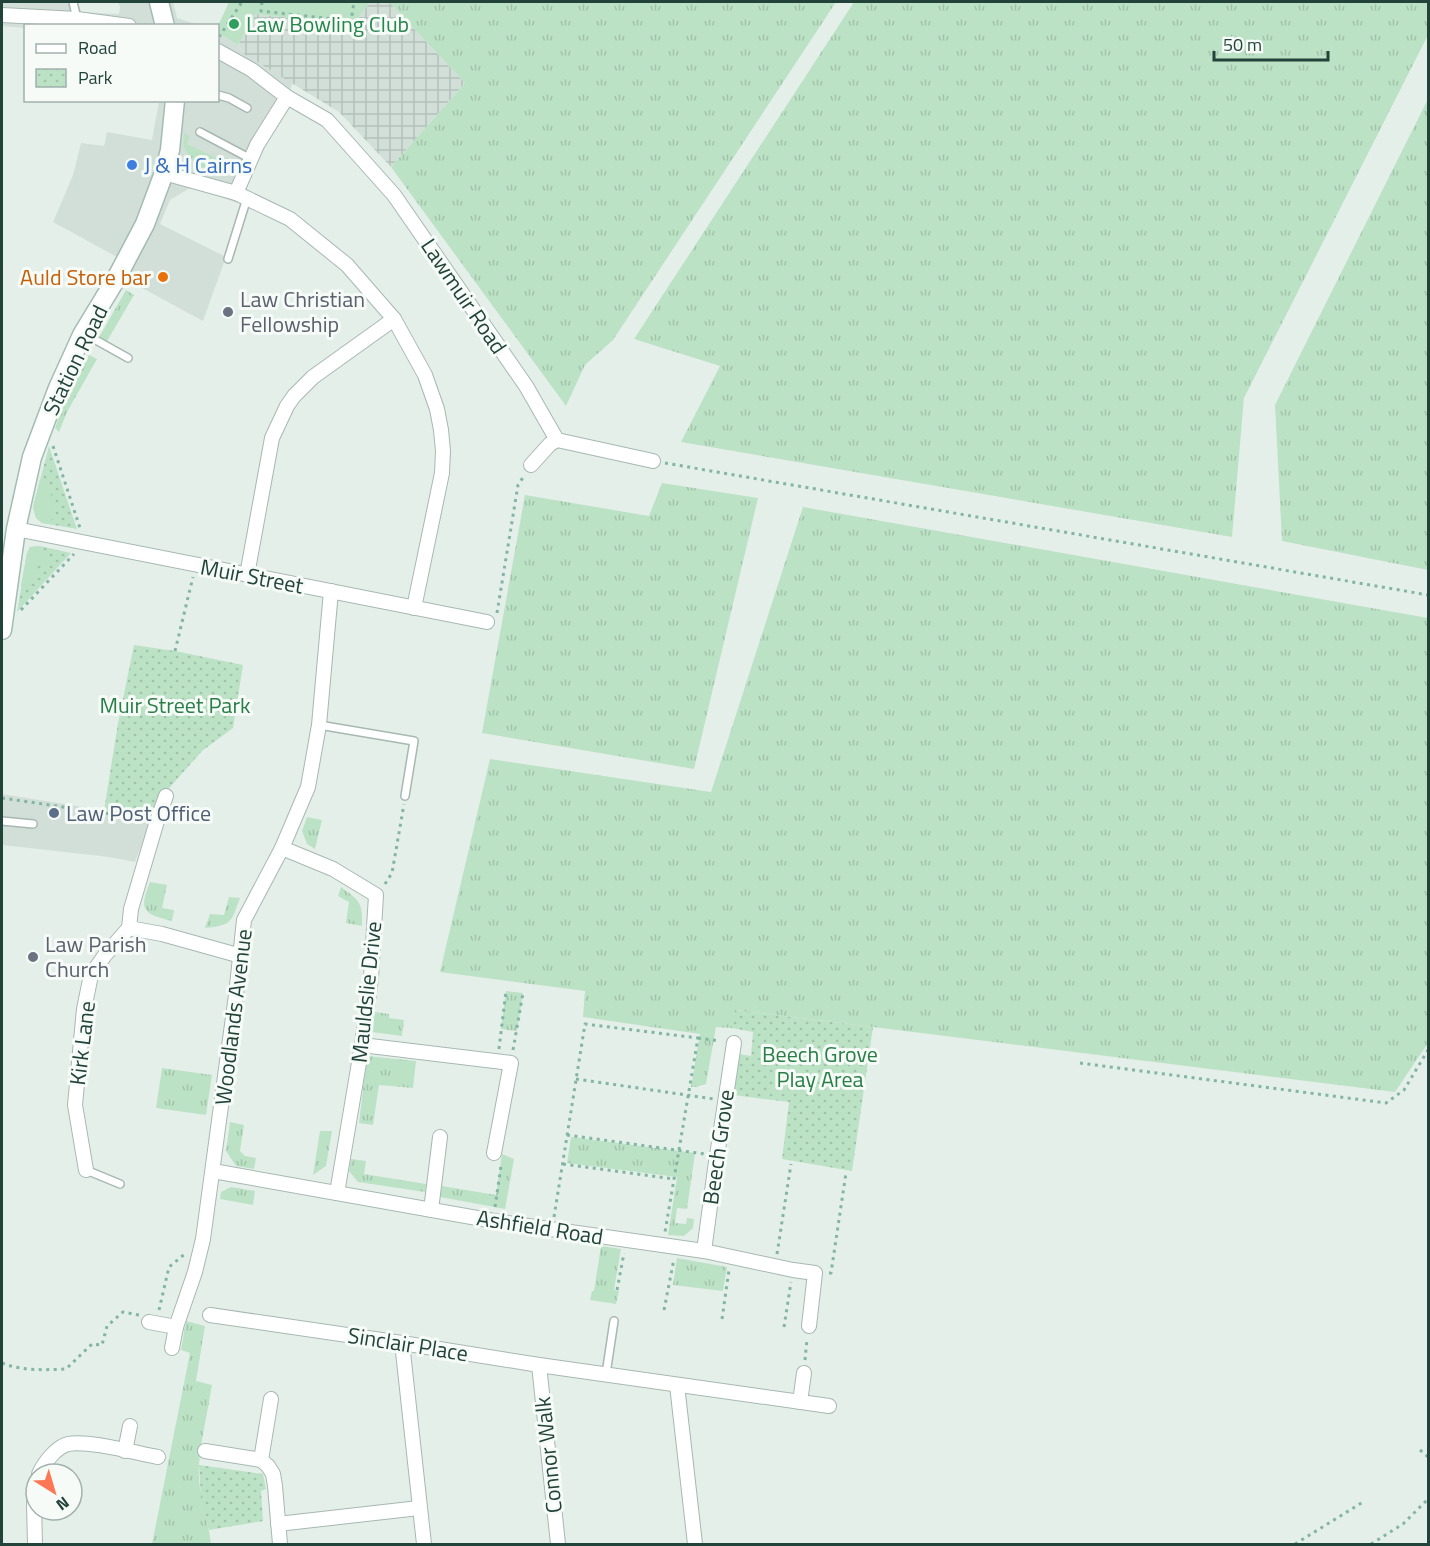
<svg xmlns="http://www.w3.org/2000/svg" width="1430" height="1546" viewBox="0 0 1430 1546" font-family="'Titillium Web',sans-serif">
<style>
.built{fill:#d2dfd9}
.industrial{fill:url(#industrial-grid)}
.grass{fill:url(#grass-tufts)}
.park{fill:url(#park-dots)}
.garden{fill:#bce2c5}
.lines{fill:none;stroke-linecap:round;stroke-linejoin:round}
.lane-casing{stroke:#a7b8b1;stroke-width:10}
.street-casing{stroke:#a7b8b1;stroke-width:16}
.secondary-casing{stroke:#a2bcb2;stroke-width:21}
.path{stroke:#82b5a3;stroke-width:3;stroke-dasharray:3 4.5;stroke-linecap:butt}
.lane{stroke:#fff;stroke-width:7}
.street{stroke:#fff;stroke-width:14}
.secondary{stroke:#fff;stroke-width:18}
.leisure-dot{fill:#2e9e5b;stroke:#f6fbf8;stroke-width:2}
.shop-dot{fill:#3f7fe0;stroke:#f6fbf8;stroke-width:2}
.food-dot{fill:#e8710a;stroke:#f6fbf8;stroke-width:2}
.worship-dot{fill:#6b7280;stroke:#f6fbf8;stroke-width:2}
.service-dot{fill:#5c6f8a;stroke:#f6fbf8;stroke-width:2}
.labels{text-anchor:middle;dominant-baseline:central;stroke-width:6;stroke-linejoin:round;paint-order:stroke}
.leisure-label{font-size:22px;fill:#27864d;stroke:#f6fbf8;text-anchor:start}
.shop-label{font-size:22px;fill:#366cbe;stroke:#f6fbf8;text-anchor:start}
.food-label{font-size:22px;fill:#c56008;stroke:#f6fbf8;text-anchor:end}
.street-label{font-size:22px;fill:#224339;stroke:#f6fbf8}
.worship-label{font-size:22px;fill:#5b616d;stroke:#f6fbf8;text-anchor:start}
.park-label{font-size:22px;fill:#287e46;stroke:#f6fbf8}
.service-label{font-size:22px;fill:#4e5e75;stroke:#f6fbf8;text-anchor:start}
</style>
<defs>
<pattern id="industrial-grid" width="8" height="8" patternUnits="userSpaceOnUse" patternTransform="scale(1.5)"><rect width="8" height="8" fill="#d2dfd9"/><path d="M0 4h8M4 0v8" fill="none" stroke="#b4c1bb"/></pattern>
<pattern id="grass-tufts" width="24" height="20" patternUnits="userSpaceOnUse" patternTransform="scale(1.5)"><rect width="24" height="20" fill="#bce2c5"/><path d="M3 7l-1-3M5 7V3M7 7l1-3M15 17l-1-3M17 17v-4M19 17l1-3" fill="none" stroke="#a1c3aa"/></pattern>
<pattern id="park-dots" width="8" height="8" patternUnits="userSpaceOnUse" patternTransform="scale(1.5)"><rect width="8" height="8" fill="#bce2c5"/><path d="M2 2h.1M6 6h.1" fill="none" stroke="#a1c3aa" stroke-width="1.8" stroke-linecap="round"/></pattern>
</defs>
<rect width="100%" height="100%" fill="#e5efea"/>
<!-- built -->
<g class="built">
<path d="M2,2H78L81,12L119,14L120,7L118,2H173L177,18L199,25L26,26L25,28L2,26Z"/>
<path d="M218,33L238,45L244,54L293,83L237,203L192,187L170,200L160,224L226,257L203,321L109,270L117,257L53,222L73,175L81,143L104,146L107,132L152,140L159,101L218,100Z"/>
<path d="M2,794L152,818L135,862L109,857L2,845Z"/>
</g>
<!-- industrial -->
<path class="industrial" d="M370,2H389L465,83L391,167L339,112L244,54L238,45L256,14L353,25Z"/>
<!-- grass -->
<g class="grass">
<path d="M389,2H836L613,340L585,365L566,406L391,167L465,83Z"/>
<path d="M854,2H1428V35L1244,398L1232,537L681,442L720,366L634,339Z"/>
<path d="M1428,99V570L1282,541L1275,405Z"/>
<path d="M184,133L190,136L187,144L225,162C211,179 191,164 184,147C183,143 184,138 184,133Z"/>
<path d="M126,290L134,295L106,343L98,339Z"/>
<path d="M89,355L97,359L67,412L59,432L55,428L70,387Z"/>
<path d="M662,483L758,498L694,769L482,733L525,495L649,516Z"/>
<path d="M803,507L1428,618V1043L1395,1092L736,1010L732,1028L716,1027L706,1084L696,1087H691L700,1034L583,1017L585,991L440,972L490,759L711,792Z"/>
<path d="M307,817L322,820L315,849L307,844L302,831Z"/>
<path d="M150,882L167,885L162,908L174,910L172,921C144,914 138,911 150,882Z"/>
<path d="M341,887C360,901 363,903 362,926L346,923L349,902L338,896Z"/>
<path d="M229,897L240,898C231,923 232,925 205,928L210,914L224,915Z"/>
<path d="M506,991L523,993L517,1031L501,1029Z"/>
<path d="M375,1012L389,1014V1018L404,1020L402,1036L372,1032Z"/>
<path d="M367,1056L416,1061L413,1088L379,1085L373,1125L359,1123Z"/>
<path d="M162,1068L212,1075L206,1115L156,1108Z"/>
<path d="M230,1122L244,1125L240,1151L245,1156L256,1158L254,1169L236,1166L226,1151Z"/>
<path d="M320,1131H332L326,1166L313,1175Z"/>
<path d="M571,1137L695,1153L687,1209L677,1208L675,1223L686,1224L687,1218L694,1219L693,1228L684,1236L668,1235L677,1177L567,1163Z"/>
<path d="M502,1154L514,1159L505,1209L440,1197L442,1186L496,1195Z"/>
<path d="M351,1159L366,1161L364,1174L426,1184L425,1192L358,1182L349,1171Z"/>
<path d="M231,1187L255,1191L253,1205L220,1199L221,1192Z"/>
<path d="M601,1246L621,1249L614,1290L619,1291L616,1304L590,1300L592,1291H594Z"/>
<path d="M677,1258L727,1267L723,1291L673,1285Z"/>
<path d="M186,1321L205,1326L196,1381L212,1385C208,1410 201,1439 199,1465C197,1492 208,1518 211,1544H152L190,1353L181,1350Z"/>
</g>
<!-- park -->
<g class="park">
<path d="M49,446L77,529L42,523L36,518L33,507Z"/>
<path d="M40,546L71,553L17,612L27,553L30,547Z"/>
<path d="M134,645L175,651L243,665L233,728L202,751L163,795L152,818L104,811L118,723Z"/>
<path d="M735,1010L873,1027L852,1171L782,1159L789,1102L733,1095L739,1054L751,1056L753,1032L732,1028Z"/>
<path d="M199,1465L263,1474L266,1489L261,1491L263,1521L209,1530L201,1499Z"/>
</g>
<!-- garden -->
<g class="garden">
<path d="M229,2H370L353,25L256,14L238,45L218,33V26Z"/>
<path d="M40,479L48,481L52,489L50,492L55,504L52,506L55,515L48,524L42,523L36,518L33,507Z"/>
<path d="M40,546L49,561L36,567L39,575L31,582V585H21L27,553L30,547Z"/>
</g>
<g class="lines">
<!-- lane casing -->
<g class="lane-casing">
<g id="lane">
<path d="M73,2L77,19"/>
<path d="M218,95L229,98L247,108"/>
<path d="M200,132L251,159"/>
<path d="M228,259L247,198"/>
<path d="M85,334L128,358"/>
<path d="M319,725L414,741L405,796"/>
<path d="M2,821L33,824"/>
<path d="M86,1170L120,1184"/>
<path d="M606,1374L614,1321"/>
</g>
</g>
<!-- street casing -->
<g class="street-casing">
<g id="street">
<path d="M2,15L77,19L129,26"/>
<path d="M218,51L252,70L287,97"/>
<path d="M164,173L236,193L290,219L347,265L394,319L425,375L437,409L441,430L443,451L442,473L414,608"/>
<path d="M236,193L257,145L287,97L327,120L394,195L526,386L557,440L653,461"/>
<path d="M531,465L550,444L557,440"/>
<path d="M16,529L487,622"/>
<path d="M247,575L272,438L287,406L294,396L313,377L394,319"/>
<path d="M166,796L157,821L131,909L129,928L162,934L241,956"/>
<path d="M282,848L333,869L376,895L371,978L362,1045L337,1193"/>
<path d="M362,1045L511,1063L494,1153"/>
<path d="M86,1170L75,1105L84,1009L91,975L105,955L129,928"/>
<path d="M213,1171L494,1221L704,1251L793,1270L815,1273L809,1326"/>
<path d="M431,1210L440,1137"/>
<path d="M704,1251L715,1169L734,1043"/>
<path d="M210,1315L402,1343L539,1365L829,1406"/>
<path d="M149,1322L176,1327L195,1272L203,1239L236,995L244,920L282,848L308,787L319,725L331,591"/>
<path d="M402,1343L424,1544"/>
<path d="M172,1348L176,1327"/>
<path d="M539,1365L558,1544"/>
<path d="M677,1385L695,1544"/>
<path d="M800,1402L804,1373"/>
<path d="M125,1451L130,1426"/>
<path d="M205,1451L261,1460L268,1466L273,1474L275,1486L280,1544"/>
<path d="M261,1460L271,1399"/>
<path d="M39,1474C44,1463 56,1447 68,1444C89,1440 136,1453 158,1457"/>
<path d="M278,1524L419,1508"/>
<path d="M35,1544L34,1504L36,1484"/>
</g>
</g>
<!-- secondary casing -->
<g class="secondary-casing">
<g id="secondary">
<path d="M159,2L165,26"/>
<path d="M2,630L16,529L32,457L58,388L82,335L116,279L145,224L164,173L170,150L175,100"/>
</g>
</g>
<!-- path -->
<g class="path">
<path d="M262,2L261,11L351,21L354,2"/>
<path d="M219,37L242,2"/>
<path d="M53,446L80,528"/>
<path d="M665,463L1428,595"/>
<path d="M21,610L74,554"/>
<path d="M497,613L518,485L524,476"/>
<path d="M175,651L193,577"/>
<path d="M2,798L145,819"/>
<path d="M385,884L392,873L404,804"/>
<path d="M698,1038L720,1041"/>
<path d="M499,1049L506,991"/>
<path d="M513,1050L523,993"/>
<path d="M1080,1063L1386,1103L1404,1090L1428,1050"/>
<path d="M576,1079L714,1099"/>
<path d="M567,1135L705,1154"/>
<path d="M563,1164L674,1179"/>
<path d="M495,1207L501,1166"/>
<path d="M554,1217L585,1024L698,1038L665,1232"/>
<path d="M777,1254L791,1164"/>
<path d="M829,1273H831L846,1173"/>
<path d="M617,1290L624,1253"/>
<path d="M159,1310L169,1267L186,1253"/>
<path d="M664,1310L674,1259"/>
<path d="M722,1319L729,1270"/>
<path d="M784,1327L791,1282"/>
<path d="M805,1360L807,1339"/>
<path d="M2,1363C22,1371 44,1370 66,1369L92,1344L102,1345L107,1326L123,1312L139,1315"/>
<path d="M1420,1450L1428,1457"/>
<path d="M1295,1544L1363,1502"/>
<path d="M1371,1544L1403,1524L1428,1499"/>
</g>
<!-- lane -->
<use href="#lane" class="lane"/>
<!-- street -->
<use href="#street" class="street"/>
<!-- secondary -->
<use href="#secondary" class="secondary"/>
</g>
<!-- markers -->
<circle class="leisure-dot" cx="234" cy="24" r="6"/>
<circle class="shop-dot" cx="132" cy="165" r="6"/>
<circle class="food-dot" cx="163" cy="277" r="6"/>
<g class="worship-dot">
<circle cx="228" cy="312" r="6"/>
<circle cx="33" cy="957" r="6"/>
</g>
<circle class="service-dot" cx="54" cy="813" r="6"/>
<g class="labels">
<!-- leisure labels -->
<g class="leisure-label">
<text x="246" y="24">Law Bowling Club</text>
</g>
<!-- shop labels -->
<g class="shop-label">
<text x="144" y="165">J &amp; H Cairns</text>
</g>
<!-- food labels -->
<g class="food-label">
<text x="151" y="277">Auld Store bar</text>
</g>
<!-- street labels -->
<g class="street-label">
<text transform="translate(464 296) rotate(56)">Lawmuir Road</text>
<text transform="translate(75 360) rotate(-64)">Station Road</text>
<text transform="translate(252 576) rotate(11)">Muir Street</text>
<text transform="translate(366 992) rotate(-84)">Mauldslie Drive</text>
<text transform="translate(233 1017) rotate(-83)">Woodlands Avenue</text>
<text transform="translate(82 1043) rotate(-83)">Kirk Lane</text>
<text transform="translate(718 1147) rotate(-82)">Beech Grove</text>
<text transform="translate(540 1227) rotate(9)">Ashfield Road</text>
<text transform="translate(408 1344) rotate(9)">Sinclair Place</text>
<text transform="translate(548 1455) rotate(-96)">Connor Walk</text>
</g>
<!-- worship labels -->
<g class="worship-label">
<text x="240" y="299">Law Christian<tspan x="240" dy="25">Fellowship</tspan></text>
<text x="45" y="944">Law Parish<tspan x="45" dy="25">Church</tspan></text>
</g>
<!-- park labels -->
<g class="park-label">
<text x="175" y="705">Muir Street Park</text>
<text x="820" y="1054">Beech Grove<tspan x="820" dy="25">Play Area</tspan></text>
</g>
<!-- service labels -->
<g class="service-label">
<text x="66" y="813">Law Post Office</text>
</g>
</g>
<!-- border -->
<rect width="1430" height="1546" fill="none" stroke="#224339" stroke-width="6"/>
<!-- legend -->
<rect x="24" y="24" width="195" height="78" fill="#f6fbf8" stroke="#a1b1ac" stroke-width="1.5"/>
<rect x="36" y="44" width="30" height="9" fill="#ffffff" stroke="#a1b1ac" stroke-width="1.5"/>
<text x="78" y="54" font-size="18" fill="#224339">Road</text>
<rect x="36" y="69" width="30" height="18" fill="url(#park-dots)" stroke="#a1b1ac" stroke-width="1.5"/>
<text x="78" y="84" font-size="18" fill="#224339">Park</text>
<!-- north arrow -->
<g transform="translate(54 1492) rotate(143)"><circle r="28" fill="#f6fbf8" stroke="#a1b1ac" stroke-width="1.5"/>
<path d="M0-4.5L10 22L0 15L-10 22Z" fill="#fe7754"/>
<text y="-9" font-size="16" font-weight="bold" text-anchor="middle" fill="#224339">N</text>
</g>
<!-- scale -->
<path d="M1214 51v9h114v-9" fill="none" stroke="#224339" stroke-width="3"/>
<text x="1223" y="51" font-size="18" fill="#224339" stroke="#f6fbf8" stroke-width="4.5" paint-order="stroke">50 m</text>
</svg>
